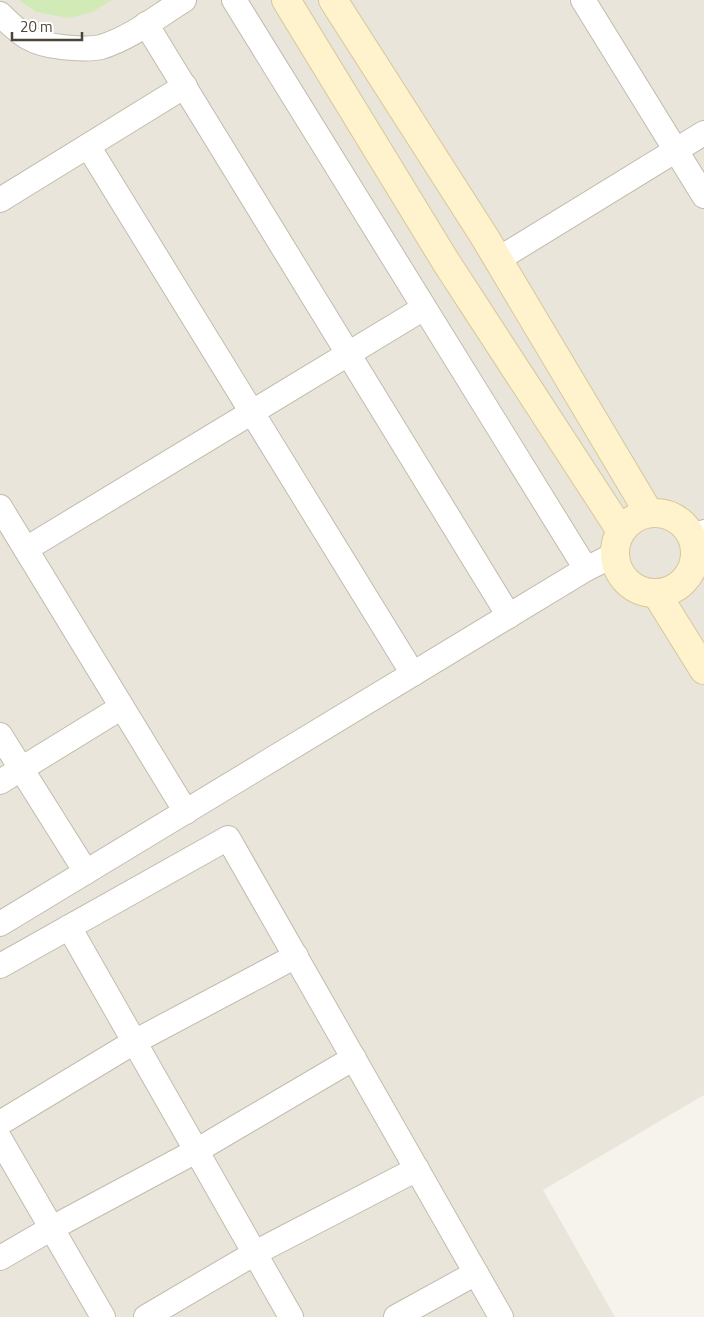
<svg xmlns="http://www.w3.org/2000/svg" width="704" height="1317" viewBox="0 0 704 1317" font-family="'Titillium Web',sans-serif">
<style>
.residential{fill:#eae5da}
.green{fill:#d2eab5}
.lines{fill:none;stroke-linecap:round;stroke-linejoin:round}
.street-casing{stroke:#c2bbae;stroke-width:26}
.secondary-casing{stroke:#d6c79b;stroke-width:30}
.street{stroke:#fff;stroke-width:24}
.secondary{stroke:#fff3cd;stroke-width:28}
</style>
<rect width="100%" height="100%" fill="#f6f3ec"/>
<!-- residential -->
<path class="residential" d="M0,0H704V1095L543,1190L615,1317H0Z"/>
<!-- green -->
<path class="green" d="M19,0H112L92,12L69,18L36,12Z"/>
<g class="lines">
<!-- street casing -->
<g class="street-casing">
<g id="street">
<path d="M234,0L586,569"/>
<path d="M583,0L704,196"/>
<path d="M0,14C21,35 32,44 62,47C74,48 89,50 101,47C131,38 158,16 184,0"/>
<path d="M146,24L509,616"/>
<path d="M88,146L413,674"/>
<path d="M0,200L185,86"/>
<path d="M497,260L704,133"/>
<path d="M0,507L186,812"/>
<path d="M693,538L704,532"/>
<path d="M26,549L424,308"/>
<path d="M0,735L86,872"/>
<path d="M0,782L122,707"/>
<path d="M0,924L586,569L614,555"/>
<path d="M69,927L291,1317"/>
<path d="M0,966L228,838L501,1317"/>
<path d="M0,1123L134,1042L296,956"/>
<path d="M0,1139L103,1317"/>
<path d="M0,1258L52,1228L196,1151L354,1058"/>
<path d="M146,1317L255,1253L417,1169"/>
<path d="M396,1317L476,1273"/>
</g>
</g>
<!-- secondary casing -->
<g class="secondary-casing">
<g id="secondary">
<path d="M286,0L446,262L621,531"/>
<path d="M333,0L484,236L649,513"/>
<circle cx="655" cy="553" r="40"/>
<path d="M656,593L704,670"/>
</g>
</g>
<!-- street -->
<use href="#street" class="street"/>
<!-- secondary -->
<use href="#secondary" class="secondary"/>
</g>
<!-- scale -->
<path d="M12 32v8h70v-8" fill="none" stroke="#4b4439" stroke-width="2.5"/>
<text x="20" y="32" font-size="15" fill="#4b4439" stroke="#ffffff" stroke-width="4" paint-order="stroke">20 m</text>
</svg>
